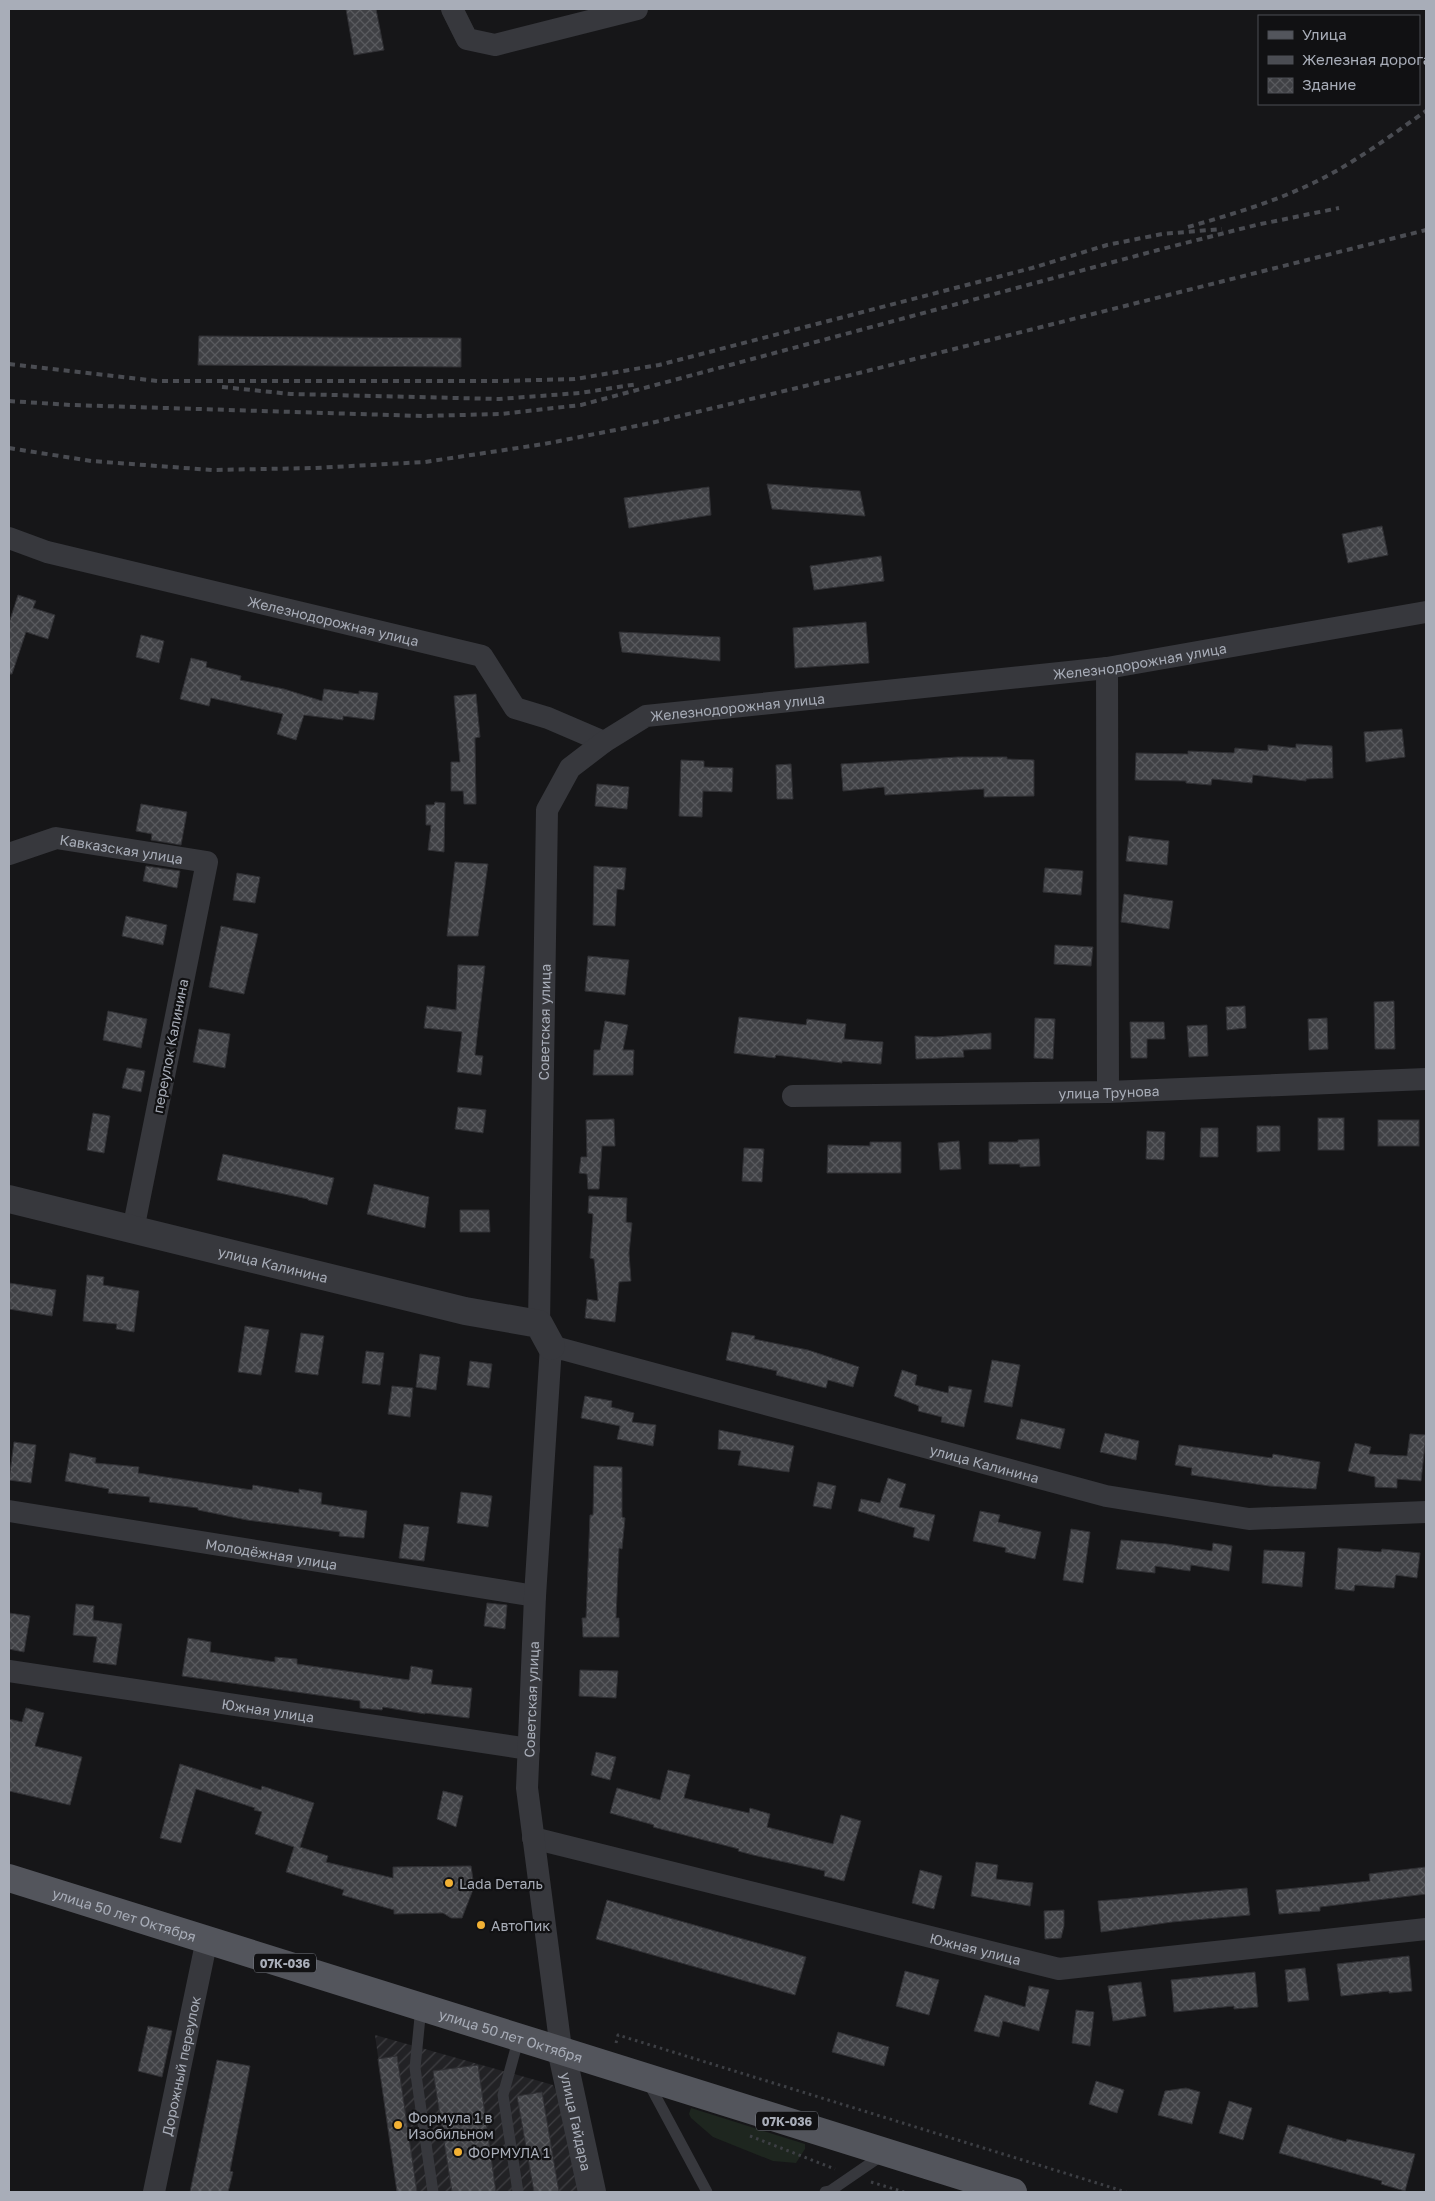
<svg xmlns="http://www.w3.org/2000/svg" width="1435" height="2201" viewBox="0 0 1435 2201" font-family="'Golos Text',sans-serif">
<style>
.industrial{fill:url(#industrial-furrows)}
.green{fill:#1e261f}
.building{fill:url(#building-cross-hatch);stroke:#303034}
.lines{fill:none;stroke-linecap:round;stroke-linejoin:round}
.path{stroke:#3d3f44;stroke-width:3;stroke-dasharray:2.5 4;stroke-linecap:butt}
.service{stroke:#37383d;stroke-width:11}
.minor{stroke:#37383d;stroke-width:22}
.tertiary{stroke:#37383d;stroke-width:28}
.primary{stroke:#53555c;stroke-width:28}
.rail{stroke:#4a4c52;stroke-width:4;stroke-dasharray:6 5;stroke-linecap:butt}
.poi-dot{fill:#f2b134;stroke:#111113;stroke-width:2}
.labels{text-anchor:middle;dominant-baseline:central;stroke-width:4.5;stroke-linejoin:round;paint-order:stroke}
.shield{fill:#111113;stroke:#7b7e86;stroke-width:1}
.shield-label{font-size:12px;font-weight:bold;fill:#a8adb8}
.street-label{font-size:14px;fill:#a8adb8;stroke:#111113}
.poi-label{font-size:14px;fill:#a8adb8;stroke:#111113;text-anchor:start}
</style>
<defs>
<pattern id="industrial-furrows" width="10" height="10" patternUnits="userSpaceOnUse" patternTransform="scale(1.25)"><rect width="10" height="10" fill="#222225"/><path d="M-1 1l2-2M0 10L10 0M9 11l2-2" fill="none" stroke="#3f3f43"/></pattern>
<pattern id="building-cross-hatch" width="8" height="8" patternUnits="userSpaceOnUse" patternTransform="scale(1.25)"><rect width="8" height="8" fill="#404145"/><path d="M0 0l8 8M0 8l8-8" fill="none" stroke="#595a5e"/></pattern>
</defs>
<rect width="100%" height="100%" fill="#161618"/>
<!-- industrial -->
<path class="industrial" d="M375,2035L553,2085L559,2097L582,2192H397Z"/>
<!-- green -->
<path class="green" d="M691,2108L805,2144V2149L796,2163L773,2161L713,2137L691,2118L689,2114Z"/>
<!-- building -->
<g class="building">
<path d="M346,9H376L384,50L354,55Z"/>
<path d="M199,336L461,338V367L198,365Z"/>
<path d="M767,484L860,491L865,516L772,509Z"/>
<path d="M709,487L711,515L629,528L624,498Z"/>
<path d="M1382,526L1388,555L1348,563L1342,534Z"/>
<path d="M881,556L884,581L814,590L810,566Z"/>
<path d="M18,595L36,601L33,608L55,615L48,639L26,632L12,674H9V623Z"/>
<path d="M866,622L869,663L795,668L793,628Z"/>
<path d="M619,632L720,637V661L622,652Z"/>
<path d="M141,635L164,641L159,663L136,657Z"/>
<path d="M191,658L207,662L206,667L241,676L240,680L284,689L322,701L324,689L359,694V691L378,693L374,720L343,716V720L304,715L296,740L277,734L283,714L211,698L209,706L180,699Z"/>
<path d="M476,694L480,737L475,738L476,804H464L463,791H451V762H460L454,696Z"/>
<path d="M1402,729L1405,757L1366,762L1364,732Z"/>
<path d="M1296,744L1332,746L1333,778L1306,779V781L1253,775L1252,783L1212,779L1211,785L1186,783V781L1135,780L1136,753L1188,754V751L1234,753L1235,748L1268,751V745L1296,748Z"/>
<path d="M958,757H1007V759L1034,760V796L984,797V789L885,795L884,787L843,791L841,764Z"/>
<path d="M681,760L704,761V767L733,768L732,792L703,791L702,817L679,816Z"/>
<path d="M791,764L793,799H777L776,765Z"/>
<path d="M597,784L629,787L627,809L595,806Z"/>
<path d="M435,802L445,803L444,852L428,850L431,825H426V805H434Z"/>
<path d="M141,804L187,812L181,845L151,840L152,834L136,831Z"/>
<path d="M1129,836L1169,841L1167,865L1126,861Z"/>
<path d="M455,862L488,864L478,936H447Z"/>
<path d="M146,866L180,871L177,888L143,881Z"/>
<path d="M594,866L626,868L624,890L617,889L615,926L593,925Z"/>
<path d="M1045,868L1083,871L1081,895L1043,892Z"/>
<path d="M237,873L260,877L255,903L233,900Z"/>
<path d="M1124,894L1173,901L1169,929L1121,922Z"/>
<path d="M126,916L167,925L163,945L122,936Z"/>
<path d="M221,926L258,934L244,994L209,987Z"/>
<path d="M1055,945L1093,947L1091,966L1054,964Z"/>
<path d="M588,956L629,960L625,995L585,991Z"/>
<path d="M458,965L485,966L475,1055L483,1056L481,1075L457,1072L462,1032L424,1028L427,1006L456,1010Z"/>
<path d="M1394,1001L1395,1049H1375L1374,1002Z"/>
<path d="M1245,1006L1246,1028L1227,1030L1226,1007Z"/>
<path d="M108,1011L147,1019L141,1048L103,1040Z"/>
<path d="M739,1017L806,1025L807,1019L846,1024L844,1039L883,1042L881,1064L842,1061V1063L776,1055L775,1058L734,1053Z"/>
<path d="M1035,1018L1055,1019L1053,1059L1034,1058Z"/>
<path d="M1327,1018L1328,1049L1309,1050L1308,1019Z"/>
<path d="M605,1021L628,1025L623,1050H634L633,1075H593L594,1050H600Z"/>
<path d="M1130,1022H1164L1165,1039H1147V1058H1131Z"/>
<path d="M1207,1025L1208,1056L1189,1057L1187,1026Z"/>
<path d="M199,1029L230,1034L225,1068L193,1062Z"/>
<path d="M991,1033V1049L963,1050L964,1057L916,1059L915,1036L935,1037Z"/>
<path d="M127,1068L145,1071L141,1092L122,1088Z"/>
<path d="M458,1107L486,1110L483,1133L455,1129Z"/>
<path d="M93,1113L110,1116L104,1153L87,1150Z"/>
<rect x="1318" y="1118" width="26" height="32"/>
<path d="M614,1119L615,1146H602L599,1189H588L587,1174L579,1173L581,1157H587L586,1120Z"/>
<rect x="1378" y="1120" width="41" height="26"/>
<path d="M1257,1126H1280V1151L1257,1152Z"/>
<path d="M1201,1128H1218V1157H1200Z"/>
<path d="M1147,1131L1165,1132L1164,1160L1146,1159Z"/>
<path d="M1039,1139L1040,1166L1020,1167V1164H989V1142H1018V1140Z"/>
<path d="M959,1141L961,1169L940,1170L938,1143Z"/>
<path d="M870,1142H901V1173H827L828,1145L870,1146Z"/>
<path d="M744,1148L764,1149L762,1182L742,1181Z"/>
<path d="M223,1154L334,1178L327,1205L308,1200V1199L217,1180Z"/>
<path d="M374,1184L429,1197L425,1228L367,1214Z"/>
<path d="M589,1196L627,1198L626,1222L632,1223L629,1253L631,1281L619,1282L615,1322L585,1318L587,1299L598,1301L594,1259L590,1258L593,1214L588,1213Z"/>
<path d="M460,1210H489L490,1232H460Z"/>
<path d="M87,1275L104,1277L103,1285L139,1291L134,1332L116,1329L117,1324L83,1321Z"/>
<path d="M9,1283L56,1290L52,1316L9,1309Z"/>
<path d="M245,1326L269,1330L261,1375L238,1372Z"/>
<path d="M732,1332L755,1336L754,1339L808,1350L859,1367L853,1387L828,1380L826,1388L776,1375L777,1371L726,1360Z"/>
<path d="M301,1333L324,1336L318,1375L295,1372Z"/>
<path d="M366,1351L384,1353L380,1385L362,1383Z"/>
<path d="M420,1354L440,1357L436,1390L416,1387Z"/>
<path d="M992,1360L1020,1365L1012,1407L984,1402Z"/>
<path d="M470,1361L492,1364L489,1388L467,1385Z"/>
<path d="M902,1370L917,1375L915,1385L948,1393L949,1386L972,1390L964,1427L941,1422L942,1417L918,1411L919,1406L894,1396Z"/>
<path d="M392,1386L413,1388L410,1417L388,1414Z"/>
<path d="M585,1396L612,1401L611,1407L634,1413L632,1422L656,1425L653,1446L617,1439L620,1426L581,1418Z"/>
<path d="M1021,1419L1065,1429L1060,1449L1016,1439Z"/>
<path d="M719,1430L794,1446L789,1472L738,1465L741,1451L718,1449Z"/>
<path d="M1105,1433L1139,1441L1136,1460L1100,1452Z"/>
<path d="M1410,1434L1426,1435L1421,1481L1397,1479V1488L1375,1487V1477L1348,1471L1355,1443L1371,1447L1369,1454L1407,1456Z"/>
<path d="M14,1442L36,1445L31,1483L9,1480Z"/>
<path d="M1179,1445L1272,1458L1273,1454L1320,1462L1316,1489L1270,1486L1191,1475L1192,1468L1175,1465Z"/>
<path d="M70,1453L96,1458L95,1463L139,1467L138,1473L252,1490L253,1485L299,1493V1489L322,1493L321,1504L367,1511L364,1538L339,1536L340,1532L247,1520L198,1510V1508L149,1502L150,1497L108,1493L109,1489L65,1481Z"/>
<path d="M594,1466L622,1467V1517L625,1518L622,1549L619,1548L616,1618H619V1637H583L582,1618H586L590,1515H593Z"/>
<path d="M888,1478L906,1484L899,1507L935,1515L929,1541L913,1537L915,1528L858,1511L861,1499L880,1503Z"/>
<path d="M818,1482L836,1486L831,1509L813,1506Z"/>
<path d="M461,1492L492,1496L488,1527L457,1523Z"/>
<path d="M980,1511L1000,1515L998,1522L1041,1532L1035,1559L1005,1552L1006,1548L973,1541Z"/>
<path d="M404,1524L429,1527L424,1561L399,1558Z"/>
<path d="M1071,1529L1090,1532L1083,1583L1063,1580Z"/>
<path d="M1121,1540L1167,1544L1212,1551L1213,1543L1232,1546L1229,1571L1191,1565L1190,1571L1155,1566V1573L1116,1569Z"/>
<path d="M1338,1548L1381,1552L1382,1549L1420,1553L1417,1578L1396,1575L1394,1588L1355,1585L1354,1591L1335,1589Z"/>
<path d="M1264,1550L1305,1552L1302,1587L1262,1583Z"/>
<path d="M487,1603L507,1605L505,1629L484,1626Z"/>
<path d="M76,1604L94,1606L93,1620L122,1624L116,1665L93,1662L97,1637L73,1635Z"/>
<path d="M9,1613L30,1616L24,1652L9,1649Z"/>
<path d="M188,1638L211,1642L210,1652L275,1662V1657L297,1659V1664L409,1680L411,1666L433,1670L431,1684L472,1688L469,1718L425,1713V1714L383,1707L382,1710L360,1708V1701L182,1676Z"/>
<path d="M580,1670L618,1671L616,1698L579,1696Z"/>
<path d="M26,1708L44,1713L35,1746L82,1757L70,1805L9,1791V1719L22,1722Z"/>
<path d="M596,1752L616,1757L610,1780L591,1775Z"/>
<path d="M180,1764L261,1790L262,1786L314,1803L300,1847L328,1856L326,1862L393,1878V1867L471,1866L474,1887L462,1918H451L443,1913L394,1914V1910L342,1895L344,1890L286,1872L294,1847L255,1834L262,1812L254,1810L255,1808L196,1789L181,1843L160,1838Z"/>
<path d="M668,1770L690,1775L684,1798L749,1813L750,1808L770,1814L767,1827L833,1844L841,1815L861,1821L844,1881L824,1876L825,1871L753,1855L738,1851L739,1849L653,1827L654,1825L610,1813L617,1788L660,1800Z"/>
<path d="M443,1791L463,1796L456,1827L437,1819Z"/>
<path d="M976,1862L998,1865L996,1879L1033,1883L1030,1906L971,1896Z"/>
<path d="M1426,1867V1894L1320,1907V1911L1279,1914L1276,1890L1370,1881L1369,1874Z"/>
<path d="M920,1870L942,1876L934,1909L912,1903Z"/>
<path d="M1247,1888L1250,1915L1172,1922L1101,1932L1098,1901Z"/>
<path d="M607,1900L806,1957L795,1995L596,1939Z"/>
<path d="M1064,1910V1926L1061,1938L1045,1939L1044,1911Z"/>
<path d="M1409,1956L1412,1991L1389,1993V1991L1341,1996L1337,1964Z"/>
<path d="M1305,1968L1309,2000L1288,2002L1285,1970Z"/>
<path d="M905,1971L939,1980L929,2015L896,2006Z"/>
<path d="M1255,1972L1258,2007L1234,2009V2006L1174,2012L1171,1980Z"/>
<path d="M1141,1982L1146,2016L1113,2021L1108,1986Z"/>
<path d="M1029,1986L1049,1990L1039,2031L1003,2021L999,2037L974,2031L985,1995L1025,2007Z"/>
<path d="M1076,2010L1094,2012L1090,2046L1072,2043Z"/>
<path d="M148,2026L172,2031L162,2077L138,2071Z"/>
<path d="M838,2032L889,2047L884,2066L832,2052Z"/>
<path d="M397,2056L417,2192H397L378,2059Z"/>
<path d="M217,2060L250,2066L230,2171L233,2172L228,2192H190Z"/>
<path d="M478,2065L496,2192H452L433,2071Z"/>
<path d="M1096,2081L1124,2090L1117,2113L1089,2104Z"/>
<path d="M1186,2088L1200,2092L1192,2124L1158,2115L1165,2091Z"/>
<path d="M542,2092L559,2192H534L517,2096Z"/>
<path d="M1229,2101L1252,2108L1243,2140L1219,2133Z"/>
<path d="M1288,2125L1346,2142L1347,2139L1415,2154L1405,2191L1381,2184L1382,2181L1279,2153Z"/>
</g>
<g class="lines">
<!-- path -->
<g class="path">
<path d="M616,2043L618,2035L1126,2192"/>
<path d="M750,2136L835,2169"/>
<path d="M871,2182L904,2192"/>
</g>
<!-- service -->
<g class="service">
<path d="M421,2007L415,2068L433,2192"/>
<path d="M648,2082L707,2192"/>
<path d="M518,2192L503,2095L519,2037"/>
<path d="M825,2192L830,2191L884,2154"/>
</g>
<!-- minor -->
<g class="minor">
<path d="M452,9L467,39L495,45L637,9"/>
<path id="s1" d="M9,538L47,552L482,656L515,708L548,718L604,742"/>
<path d="M1107,668L1108,1092"/>
<path id="s2" d="M9,854L56,838L207,862L133,1230"/>
<path id="s3" d="M793,1096L1108,1092L1426,1079"/>
<path id="s4" d="M539,1324L547,810L570,768L604,742L646,716L1107,668L1426,612"/>
<path id="s5" d="M9,1511L535,1596"/>
<path id="s6" d="M9,1671L529,1749"/>
<path id="s7" d="M533,1838L1059,1969L1426,1929"/>
<path id="s8" d="M561,2049L527,1788L535,1596L551,1346L1106,1496L1249,1519L1426,1512"/>
<path id="s9" d="M154,2192L207,1939"/>
</g>
<!-- tertiary -->
<g class="tertiary">
<path id="s10" d="M9,1199L465,1311L539,1324L551,1346"/>
<path id="s11" d="M561,2049L592,2192"/>
</g>
<!-- primary -->
<path class="primary" id="s12" d="M9,1878L1013,2192"/>
<!-- rail -->
<g class="rail">
<path d="M1188,227C1226,216 1264,205 1300,189C1345,170 1386,139 1426,111"/>
<path d="M9,364L158,381H502L575,379L659,365L1032,268L1107,245L1162,234L1222,229"/>
<path d="M222,387L291,394L499,399L580,393L638,384"/>
<path d="M9,401L71,405L422,416L501,414L581,405L1158,250L1256,225L1339,208"/>
<path d="M9,448L91,461L212,470L315,468L425,462L544,444L651,423L859,373L1426,230"/>
</g>
</g>
<!-- markers -->
<g class="poi-dot">
<circle cx="449" cy="1883" r="5"/>
<circle cx="481" cy="1925" r="5"/>
<circle cx="398" cy="2125" r="5"/>
<circle cx="458" cy="2152" r="5"/>
</g>
<g class="labels">
<!-- shield labels -->
<g class="shield">
<rect x="254" y="1953.5" width="62" height="19" rx="4"/>
<rect x="756" y="2111.5" width="62" height="19" rx="4"/>
</g>
<g class="shield-label">
<text x="285" y="1963">07К-036</text>
<text x="787" y="2121">07К-036</text>
</g>
<!-- street labels -->
<g class="street-label">
<text stroke="none"><textPath href="#s1" startOffset="335">Железнодорожная улица</textPath></text>
<text stroke="none"><textPath href="#s4" startOffset="1151">Железнодорожная улица</textPath></text>
<text stroke="none"><textPath href="#s4" startOffset="746">Железнодорожная улица</textPath></text>
<text stroke="none"><textPath href="#s2" startOffset="116">Кавказская улица</textPath></text>
<text stroke="none"><textPath href="#s4" startOffset="302">Советская улица</textPath></text>
<text transform="translate(170 1046) rotate(-79)">переулок Калинина</text>
<text stroke="none"><textPath href="#s3" startOffset="316">улица Трунова</textPath></text>
<text stroke="none"><textPath href="#s10" startOffset="272">улица Калинина</textPath></text>
<text stroke="none"><textPath href="#s8" startOffset="1155">улица Калинина</textPath></text>
<text stroke="none"><textPath href="#s5" startOffset="266">Молодёжная улица</textPath></text>
<text stroke="none"><textPath href="#s8" startOffset="352">Советская улица</textPath></text>
<text stroke="none"><textPath href="#s6" startOffset="262">Южная улица</textPath></text>
<text stroke="none"><textPath href="#s12" startOffset="121">улица 50 лет Октября</textPath></text>
<text stroke="none"><textPath href="#s7" startOffset="456">Южная улица</textPath></text>
<text stroke="none"><textPath href="#s12" startOffset="526">улица 50 лет Октября</textPath></text>
<text stroke="none"><textPath href="#s9" startOffset="129">Дорожный переулок</textPath></text>
<text stroke="none"><textPath href="#s11" startOffset="74">улица Гайдара</textPath></text>
</g>
<!-- poi labels -->
<g class="poi-label">
<text x="459" y="1883">Lada Dеталь</text>
<text x="491" y="1925">АвтоПик</text>
<text x="408" y="2117">Формула 1 в<tspan x="408" dy="16">Изобильном</tspan></text>
<text x="468" y="2152">ФОРМУЛА 1</text>
</g>
</g>
<!-- border -->
<rect width="1435" height="2201" fill="none" stroke="#a8adb8" stroke-width="20"/>
<!-- legend -->
<rect x="1258" y="15" width="162" height="90" fill="#111113" stroke="#4d4f55"/>
<rect x="1268" y="31" width="25" height="8" fill="#53555c" stroke="#4d4f55"/>
<text x="1302" y="40" font-size="15" fill="#a8adb8">Улица</text>
<rect x="1268" y="56" width="25" height="8" fill="#4a4c52" stroke="#4d4f55"/>
<text x="1302" y="65" font-size="15" fill="#a8adb8">Железная дорога</text>
<rect x="1268" y="78" width="25" height="15" fill="url(#building-cross-hatch)" stroke="#4d4f55"/>
<text x="1302" y="90" font-size="15" fill="#a8adb8">Здание</text>
</svg>
